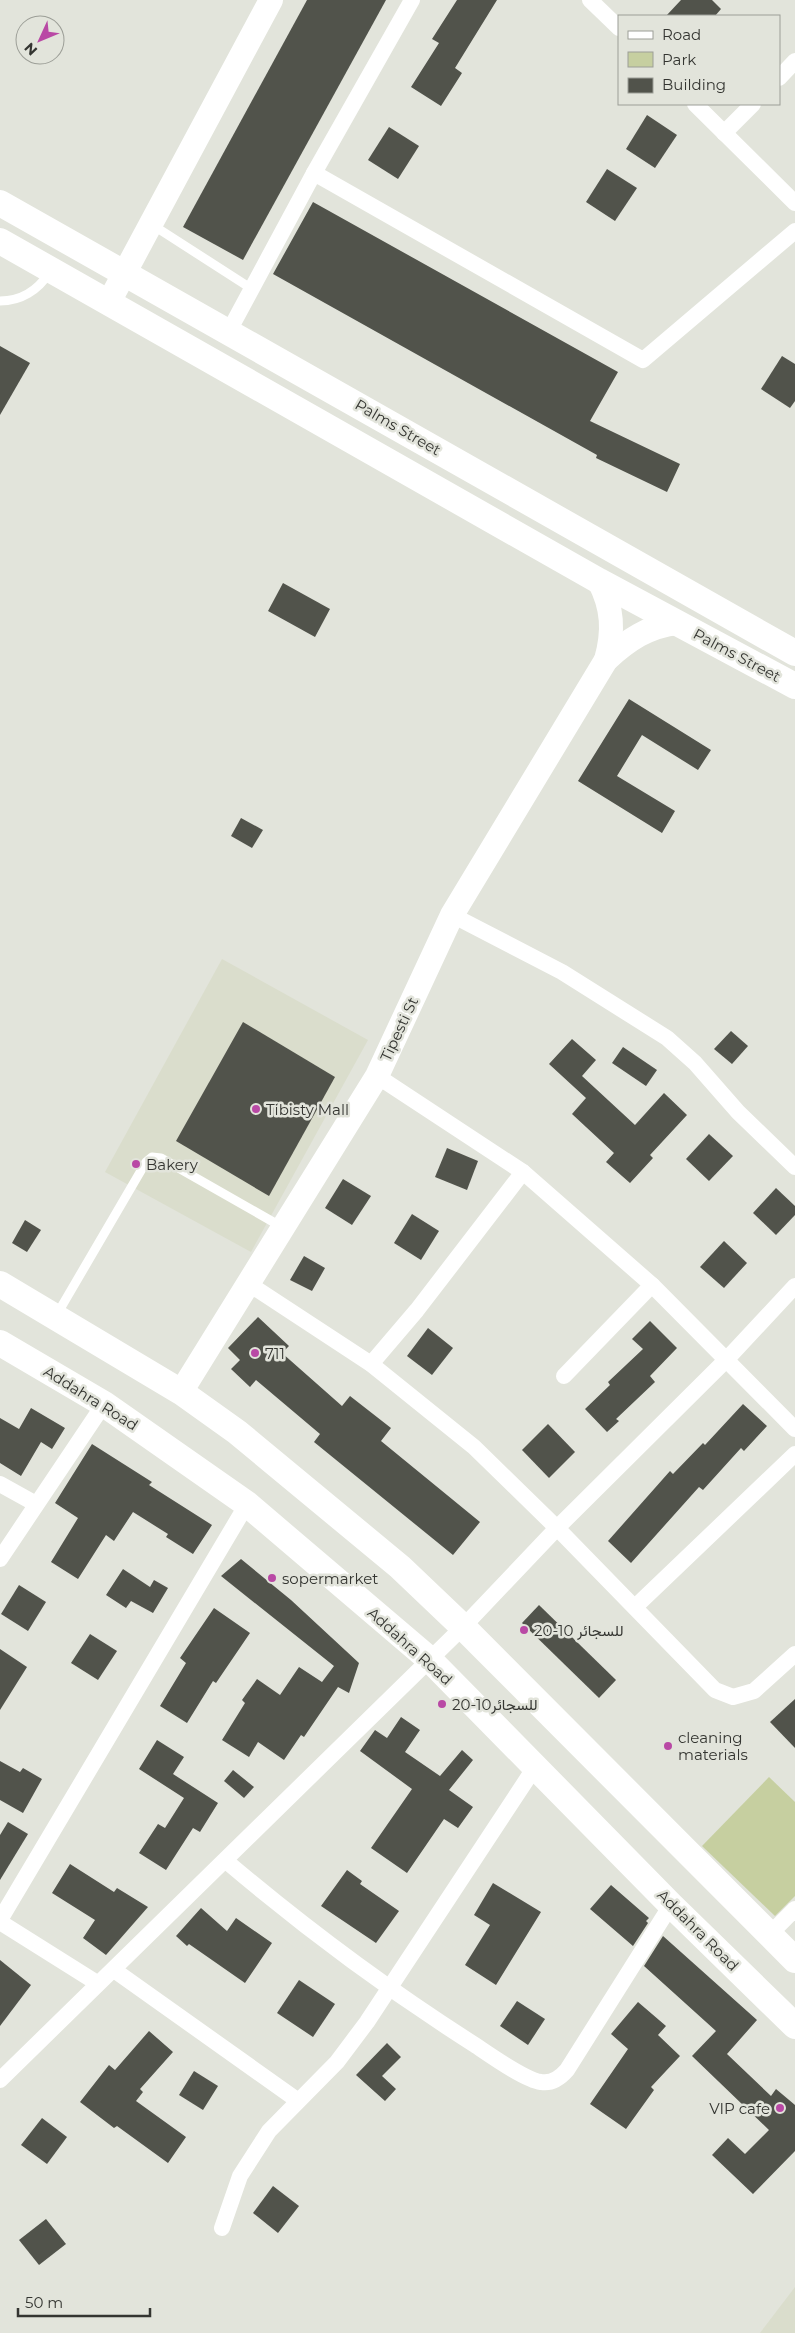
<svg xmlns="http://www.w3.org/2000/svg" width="795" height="2333" viewBox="0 0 795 2333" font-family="Montserrat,Vazirmatn,sans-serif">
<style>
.built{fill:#daddcc}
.green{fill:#c6cfa0}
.building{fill:#51534b}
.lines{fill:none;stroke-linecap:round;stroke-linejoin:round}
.lane{stroke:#fff;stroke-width:9}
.street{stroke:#fff;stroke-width:16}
.secondary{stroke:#fff;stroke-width:24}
.primary{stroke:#fff;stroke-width:26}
.poi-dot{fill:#b949a5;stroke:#e2e4db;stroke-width:2}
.labels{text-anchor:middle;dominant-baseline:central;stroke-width:5;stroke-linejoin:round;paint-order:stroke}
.street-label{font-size:15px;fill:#343531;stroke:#e2e4db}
.poi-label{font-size:15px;fill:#343531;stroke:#e2e4db;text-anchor:start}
</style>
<rect width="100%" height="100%" fill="#e2e4db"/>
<!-- built -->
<g class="built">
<path d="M222,959L368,1040L251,1252L105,1172Z"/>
<path d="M795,2287V2333H760Z"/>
</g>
<!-- green -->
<path class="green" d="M769,1777L795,1802V1896L775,1916L702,1846Z"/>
<!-- building -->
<g class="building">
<path d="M307,0H386L243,260L183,227Z"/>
<path d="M457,0H497L455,68L462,73L441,106L411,87L439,43L432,39Z"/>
<path d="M681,0H712L721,9L715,16H666Z"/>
<path d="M647,115L677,135L655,168L626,149Z"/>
<path d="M389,127L419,146L398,179L368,160Z"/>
<path d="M607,169L637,188L615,221L586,202Z"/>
<path d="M313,202L618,372L590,421L680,464L667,492L596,458L597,455L273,274Z"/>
<path d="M0,346L30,363L0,415Z"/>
<path d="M782,356L795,364V401L790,408L761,389Z"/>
<path d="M283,583L330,609L315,637L268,611Z"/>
<path d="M629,699L711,750L698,770L642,735L617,776L675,811L662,833L578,781Z"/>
<path d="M241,818L263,830L252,848L231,836Z"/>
<path d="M243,1022L335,1077L269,1196L176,1141Z"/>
<path d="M731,1031L748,1046L732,1064L714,1049Z"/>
<path d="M572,1039L596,1060L582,1076L635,1125L664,1093L687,1115L650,1155L653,1158L630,1183L606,1162L614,1153L572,1114L586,1098L549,1064Z"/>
<path d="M623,1047L657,1070L646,1086L612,1063Z"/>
<path d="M709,1134L733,1156L709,1181L686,1159Z"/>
<path d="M447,1148L478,1161L467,1190L435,1177Z"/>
<path d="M343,1179L371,1196L352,1225L325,1208Z"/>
<path d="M776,1188L795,1206V1215L776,1235L753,1213Z"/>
<path d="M412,1214L439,1231L421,1260L394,1243Z"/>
<path d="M25,1220L41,1230L27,1252L12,1243Z"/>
<path d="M724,1241L747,1263L724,1288L700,1267Z"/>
<path d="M304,1256L325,1268L312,1291L290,1280Z"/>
<path d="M258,1317L289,1346L282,1353L342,1406L350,1396L391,1428L381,1441L480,1522L453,1555L314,1442L320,1434L256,1380L250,1387L231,1369L240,1360L228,1348Z"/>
<path d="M650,1321L677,1348L650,1376L655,1382L616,1419L619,1421L607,1432L585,1409L610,1385L608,1382L643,1349L632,1339Z"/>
<path d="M428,1328L453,1348L432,1375L407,1356Z"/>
<path d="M743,1404L767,1426L744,1451L741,1448L703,1490L699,1487L631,1563L608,1541L670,1471L673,1474L703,1443L705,1445Z"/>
<path d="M31,1408L65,1428L52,1449L41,1442L21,1476L0,1463V1418L19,1429Z"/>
<path d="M548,1424L575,1452L549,1478L522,1450Z"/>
<path d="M92,1444L152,1482L149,1485L212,1525L193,1554L166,1537L168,1534L133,1512L114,1541L106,1535L78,1579L51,1562L78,1518L55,1503Z"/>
<path d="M241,1559L291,1600L359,1663L349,1693L338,1687L304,1737L301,1735L284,1760L258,1742L249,1757L222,1740L245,1703L242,1700L257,1679L280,1695L299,1667L322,1682L334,1666L221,1576Z"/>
<path d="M123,1569L150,1587L154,1580L168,1588L153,1613L131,1601L126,1608L106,1595Z"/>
<path d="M19,1585L46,1602L28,1631L1,1614Z"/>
<path d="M539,1605L616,1680L599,1698L522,1623Z"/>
<path d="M214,1608L250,1633L216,1683L213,1681L187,1723L160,1706L186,1663L180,1658Z"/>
<path d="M90,1634L117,1651L98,1680L71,1663Z"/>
<path d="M0,1649L27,1667L0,1710Z"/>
<path d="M795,1699V1748L770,1722Z"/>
<path d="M401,1717L420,1730L405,1752L440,1776L462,1750L473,1760L449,1790L473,1807L458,1828L444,1819L407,1873L371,1848L412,1789L360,1751L375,1730L387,1738Z"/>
<path d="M157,1740L184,1757L173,1774L218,1803L200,1832L193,1828L166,1870L139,1853L158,1824L165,1828L184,1798L139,1769Z"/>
<path d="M0,1761L20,1772L23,1768L42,1779L23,1813L0,1800Z"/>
<path d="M233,1770L254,1787L244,1798L224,1781Z"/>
<path d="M8,1822L28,1834L0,1880V1835Z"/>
<path d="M70,1864L114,1892L117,1888L148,1907L106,1955L83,1938L95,1920L52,1893Z"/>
<path d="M347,1870L362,1881L360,1884L399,1911L376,1943L321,1906Z"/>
<path d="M493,1883L541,1912L496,1985L465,1965L490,1925L474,1915Z"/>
<path d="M611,1885L649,1918L646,1921L648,1923L633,1946L590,1909Z"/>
<path d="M201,1908L227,1931L236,1918L272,1943L245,1983L189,1944L187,1946L176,1936Z"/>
<path d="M663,1936L757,2020L727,2054L771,2096L776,2089L795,2105V2151L753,2194L712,2155L728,2138L745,2154L769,2130L692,2056L716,2031L644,1966Z"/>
<path d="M0,1960L31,1985L0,2026Z"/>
<path d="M299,1980L335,2004L313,2037L277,2013Z"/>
<path d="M517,2001L545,2019L528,2045L500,2026Z"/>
<path d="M638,2002L666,2026L658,2035L680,2056L651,2087L654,2090L626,2129L590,2104L628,2049L611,2034Z"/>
<path d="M149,2031L173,2052L140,2089L143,2092L136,2101L186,2137L168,2163L117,2126L114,2128L80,2102L109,2065L115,2070Z"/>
<path d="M387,2043L401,2057L382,2076L396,2089L385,2101L356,2075Z"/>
<path d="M194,2071L218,2086L203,2110L179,2095Z"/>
<path d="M42,2118L67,2137L47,2164L21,2145Z"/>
<path d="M273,2186L299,2206L278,2233L253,2213Z"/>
<path d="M46,2219L66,2244L39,2265L19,2240Z"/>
</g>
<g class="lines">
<!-- lane -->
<g class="lane">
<path d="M151,224L252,289"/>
<path d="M0,301C21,301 38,290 49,273"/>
<path d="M56,1316L146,1162L152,1157L161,1158L282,1227"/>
</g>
<!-- street -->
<g class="street">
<path d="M590,0L619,28"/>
<path d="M779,78L795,61"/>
<path d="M695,104L795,203"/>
<path d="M724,133L753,104"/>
<path d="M314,173L412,0"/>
<path d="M229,331L314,173L643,360L795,231"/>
<path d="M452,915L562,972L667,1038L695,1063L738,1112L795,1167"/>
<path d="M377,1076L523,1172L652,1285L795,1429"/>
<path d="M249,1284L371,1364L474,1447L557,1528L715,1690L733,1697L754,1691L795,1654"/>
<path d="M371,1364L417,1310L523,1172"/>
<path d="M564,1376L652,1285"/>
<path d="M0,1484L36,1504"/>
<path d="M0,1559L104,1404"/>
<path d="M635,1607L795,1454"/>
<path d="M226,1861C305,1928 387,1989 475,2045C490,2055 525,2080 541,2082C552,2084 560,2078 567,2070L671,1905"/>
<path d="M0,1920L247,1504"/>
<path d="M0,1922L97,1983"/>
<path d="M770,1934L795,1909"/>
<path d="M114,1970L297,2100"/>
<path d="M0,2080L463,1627L557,1528L727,1359L795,1286"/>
<path d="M222,2228L240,2176L269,2131L337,2062L367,2022L535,1767"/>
</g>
<!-- secondary -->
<g class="secondary">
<path d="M109,302L271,0"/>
<path d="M599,581C613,608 614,631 606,660"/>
<path d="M181,1392L377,1076L452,915L606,660C628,640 648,626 678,623"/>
</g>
<!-- primary -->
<g class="primary">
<path d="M0,203L795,653"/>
<path d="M0,241L599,581L795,686"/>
<path d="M0,1284L181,1392L237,1432L400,1567L463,1627L795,1960"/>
<path d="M0,1343L104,1404L247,1504L429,1659L671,1905L795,2026"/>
</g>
</g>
<!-- markers -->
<g class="poi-dot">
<circle cx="256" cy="1109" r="5"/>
<circle cx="136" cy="1164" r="5"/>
<circle cx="255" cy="1353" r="5"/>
<circle cx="272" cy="1578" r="5"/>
<circle cx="524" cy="1630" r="5"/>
<circle cx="442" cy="1704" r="5"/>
<circle cx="668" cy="1746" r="5"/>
<circle cx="780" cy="2108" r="5"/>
</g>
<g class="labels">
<!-- street labels -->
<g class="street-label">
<text transform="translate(398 427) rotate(30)">Palms Street</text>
<text transform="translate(737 655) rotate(28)">Palms Street</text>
<text transform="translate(399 1029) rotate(-65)">Tipesti St</text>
<text transform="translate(91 1398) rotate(32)">Addahra Road</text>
<text transform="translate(410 1646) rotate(42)">Addahra Road</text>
<text transform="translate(698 1930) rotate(45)">Addahra Road</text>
</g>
<!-- poi labels -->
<g class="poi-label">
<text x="266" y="1109">Tibisty Mall</text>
<text x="146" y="1164">Bakery</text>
<text x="265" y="1353">711</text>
<text x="282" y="1578">sopermarket</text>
<text x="534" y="1630">20-10 للسجائر</text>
<text x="452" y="1704">20-10للسجائر</text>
<text x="678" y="1737">cleaning<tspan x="678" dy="17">materials</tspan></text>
<text x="770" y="2108" text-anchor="end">VIP cafe</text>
</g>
</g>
<!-- legend -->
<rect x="618" y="15" width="162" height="90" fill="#e2e4db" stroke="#9c9e97"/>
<rect x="628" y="31" width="25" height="8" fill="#ffffff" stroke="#9c9e97"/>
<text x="662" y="40" font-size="15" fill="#343531">Road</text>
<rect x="628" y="52" width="25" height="15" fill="#c6cfa0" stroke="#9c9e97"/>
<text x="662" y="65" font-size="15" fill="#343531">Park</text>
<rect x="628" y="78" width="25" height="15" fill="#51534b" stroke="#9c9e97"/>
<text x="662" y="90" font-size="15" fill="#343531">Building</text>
<!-- north arrow -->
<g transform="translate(40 40) rotate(226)"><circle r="24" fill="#e2e4db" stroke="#9c9e97"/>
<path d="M0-4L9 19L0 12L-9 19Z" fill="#b949a5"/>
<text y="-8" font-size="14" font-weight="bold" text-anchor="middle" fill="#343531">N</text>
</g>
<!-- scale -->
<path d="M18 2308v8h132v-8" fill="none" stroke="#343531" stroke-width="2.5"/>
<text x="25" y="2308" font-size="15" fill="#343531" stroke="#e2e4db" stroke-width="4" paint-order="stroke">50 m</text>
</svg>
